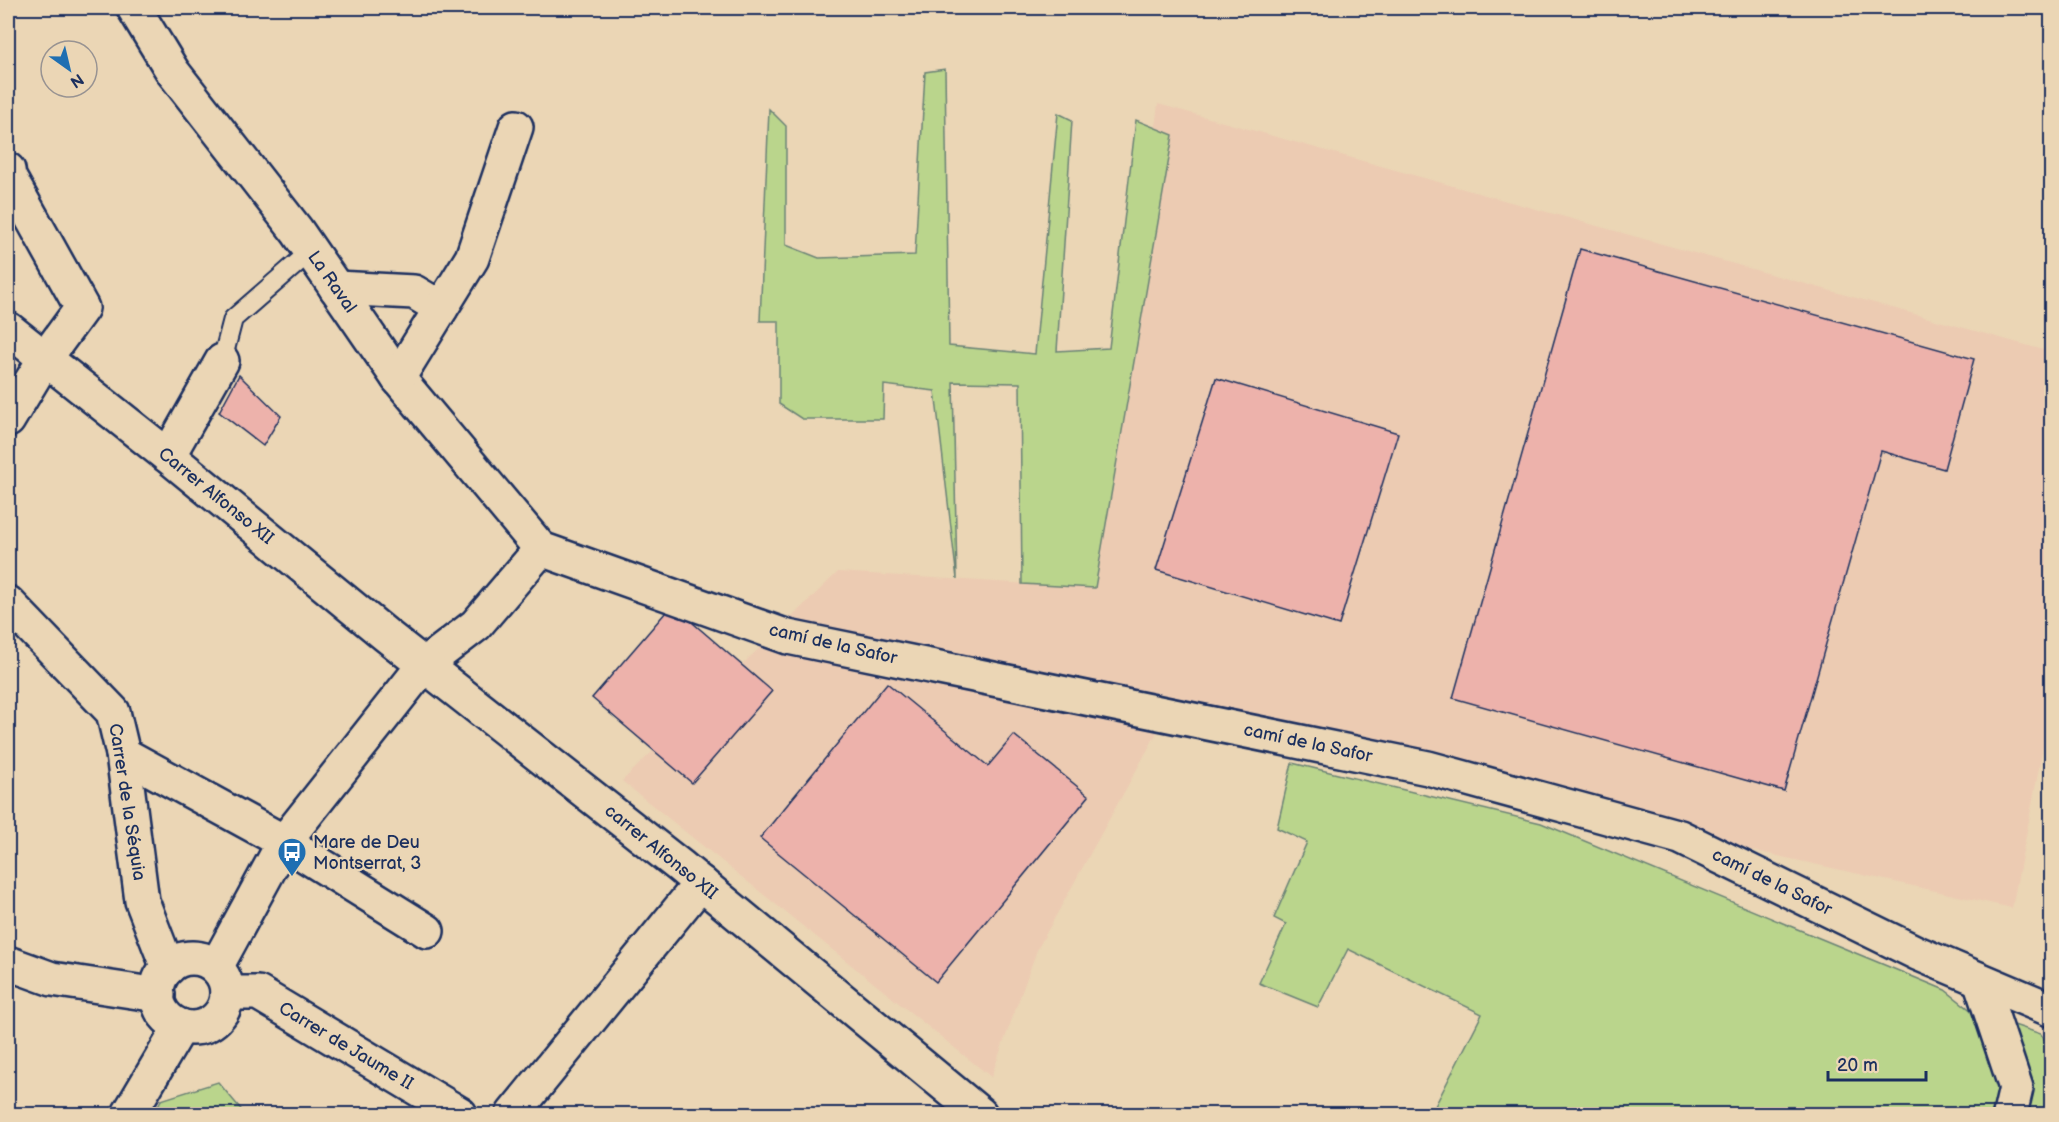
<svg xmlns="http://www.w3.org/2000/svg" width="2059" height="1122" viewBox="0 0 2059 1122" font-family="'Balsamiq Sans',sans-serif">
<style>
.built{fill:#eccbb2}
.green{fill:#bad58c;stroke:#6a8275;stroke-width:1.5}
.building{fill:#edb2ab;stroke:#1b2f5e;stroke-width:1.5}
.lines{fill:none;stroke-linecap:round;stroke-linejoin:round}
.lane-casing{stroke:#1b2f5e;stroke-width:22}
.street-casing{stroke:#1b2f5e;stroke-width:38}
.secondary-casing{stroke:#1b2f5e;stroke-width:38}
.lane{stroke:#ebd6b5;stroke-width:18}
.street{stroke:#ebd6b5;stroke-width:33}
.secondary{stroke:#ebd6b5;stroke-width:33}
.labels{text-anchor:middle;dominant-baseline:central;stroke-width:4.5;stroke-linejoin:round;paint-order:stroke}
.street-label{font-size:18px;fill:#1b2f5e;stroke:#ebd6b5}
.poi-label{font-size:18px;fill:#1b2f5e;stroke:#ebd6b5;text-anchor:start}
</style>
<rect width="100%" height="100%" fill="#ebd6b5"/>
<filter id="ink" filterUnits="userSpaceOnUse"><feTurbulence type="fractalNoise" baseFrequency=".0167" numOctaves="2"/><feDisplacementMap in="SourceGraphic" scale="12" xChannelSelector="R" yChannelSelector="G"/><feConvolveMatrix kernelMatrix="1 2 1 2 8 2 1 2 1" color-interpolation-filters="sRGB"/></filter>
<g filter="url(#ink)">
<!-- built -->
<path class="built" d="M1158,104L2051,352V706L2012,908L1769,854L1159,729L1037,950L991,1077L622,781L838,572L1095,588Z"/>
<!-- green -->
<g class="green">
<path d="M945,69L949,346L1035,354L1058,113L1072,120L1057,351L1109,348L1136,120L1173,135L1095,588L1022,584L1020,383L953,382L957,579L935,391L884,385L883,419H802L779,404V321H760L769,109L786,126V245L819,258L915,255L925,72Z"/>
<path d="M1292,763L1541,823L1945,990L1972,1011L2041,1034L2051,1051V1114H1431L1482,1014L1348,949L1318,1007L1259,983L1286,924L1274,918L1307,842L1277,828Z"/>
<path d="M218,1082L245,1114H154L161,1100Z"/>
</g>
<!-- building -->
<g class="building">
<path d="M1580,249L1974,359L1944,469L1881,451L1784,791L1453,698Z"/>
<path d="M239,375L281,416L263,446L219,412Z"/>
<path d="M1216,378L1398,433L1339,625L1156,570Z"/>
<path d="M672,605L772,691L692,783L592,698Z"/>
<path d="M887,683L988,766L1014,735L1089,796L936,982L760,838Z"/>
</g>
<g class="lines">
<!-- lane casing -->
<g class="lane-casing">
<path id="lane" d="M222,361L233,319L311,251"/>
</g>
<!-- street casing -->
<g class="street-casing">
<g id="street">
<path d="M134,8L173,72L297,231L398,378L541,549"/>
<path d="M8,170L9,177L82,308L44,360L8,420"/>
<path d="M336,288L414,292L441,308"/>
<path d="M398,378L472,258L516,127"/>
<path d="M168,456L222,361"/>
<path d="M541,549L788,637L1428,768L1680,837L1917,953L2052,1010"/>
<path d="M8,603L113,712L123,754L142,901L168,968"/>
<path d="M123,754L284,842L427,931"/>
<circle cx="192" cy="993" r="35"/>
<path d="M8,963L52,979L158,995"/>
<path d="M216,967L284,842L424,665L476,625L541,549"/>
<path d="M1980,980L2016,1088L2010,1114"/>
<path d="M227,993H258L460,1114"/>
<path d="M129,1114L181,1026"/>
<path d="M513,1114L701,883"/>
</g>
</g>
<!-- secondary casing -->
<g class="secondary-casing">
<path id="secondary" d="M8,329L168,456L386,635L680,866L980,1114"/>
</g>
<!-- lane -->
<use href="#lane" class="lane"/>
<!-- street -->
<use href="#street" class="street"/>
<!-- secondary -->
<use href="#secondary" class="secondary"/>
</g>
</g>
<!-- icons -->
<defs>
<g id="bus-pin" transform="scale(1.5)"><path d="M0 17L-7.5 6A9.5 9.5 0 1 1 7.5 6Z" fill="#1f6fb2" stroke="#ebd6b5"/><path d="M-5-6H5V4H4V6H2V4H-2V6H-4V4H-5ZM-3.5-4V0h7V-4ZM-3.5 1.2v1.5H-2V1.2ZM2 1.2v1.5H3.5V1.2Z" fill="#fff"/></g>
</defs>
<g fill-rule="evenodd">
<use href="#bus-pin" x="292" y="852"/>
</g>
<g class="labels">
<!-- street labels -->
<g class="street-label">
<text transform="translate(332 282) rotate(55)">La Raval</text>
<text transform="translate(216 496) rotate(39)">Carrer Alfonso XII</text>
<text transform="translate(833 644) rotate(13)">camí de la Safor</text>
<text transform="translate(1308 743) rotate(12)">camí de la Safor</text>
<text transform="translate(127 802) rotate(81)">Carrer de la Séquia</text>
<text transform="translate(661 852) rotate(39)">carrer Alfonso XII</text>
<text transform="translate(1772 882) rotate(26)">camí de la Safor</text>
<text transform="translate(346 1046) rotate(31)">Carrer de Jaume II</text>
</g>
<!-- poi labels -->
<g class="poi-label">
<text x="313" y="842">Mare de Deu<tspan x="313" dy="21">Montserrat, 3</tspan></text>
</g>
</g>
<!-- margin -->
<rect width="2059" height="1122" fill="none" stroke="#ebd6b5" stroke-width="30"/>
<rect x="15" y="15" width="2029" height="1092" fill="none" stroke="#1b2f5e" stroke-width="2" filter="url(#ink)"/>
<!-- north arrow -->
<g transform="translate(69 69) rotate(146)"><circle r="28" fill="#ebd6b5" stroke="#989392" stroke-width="1.5"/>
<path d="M0-4.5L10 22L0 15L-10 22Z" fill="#1f6fb2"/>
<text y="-9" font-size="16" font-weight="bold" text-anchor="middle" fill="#1b2f5e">N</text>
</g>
<!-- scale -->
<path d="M1828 1071v9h98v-9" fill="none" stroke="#1b2f5e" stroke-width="3"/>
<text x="1837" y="1071" font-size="18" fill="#1b2f5e" stroke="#ebd6b5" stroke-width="4.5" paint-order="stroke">20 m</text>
</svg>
